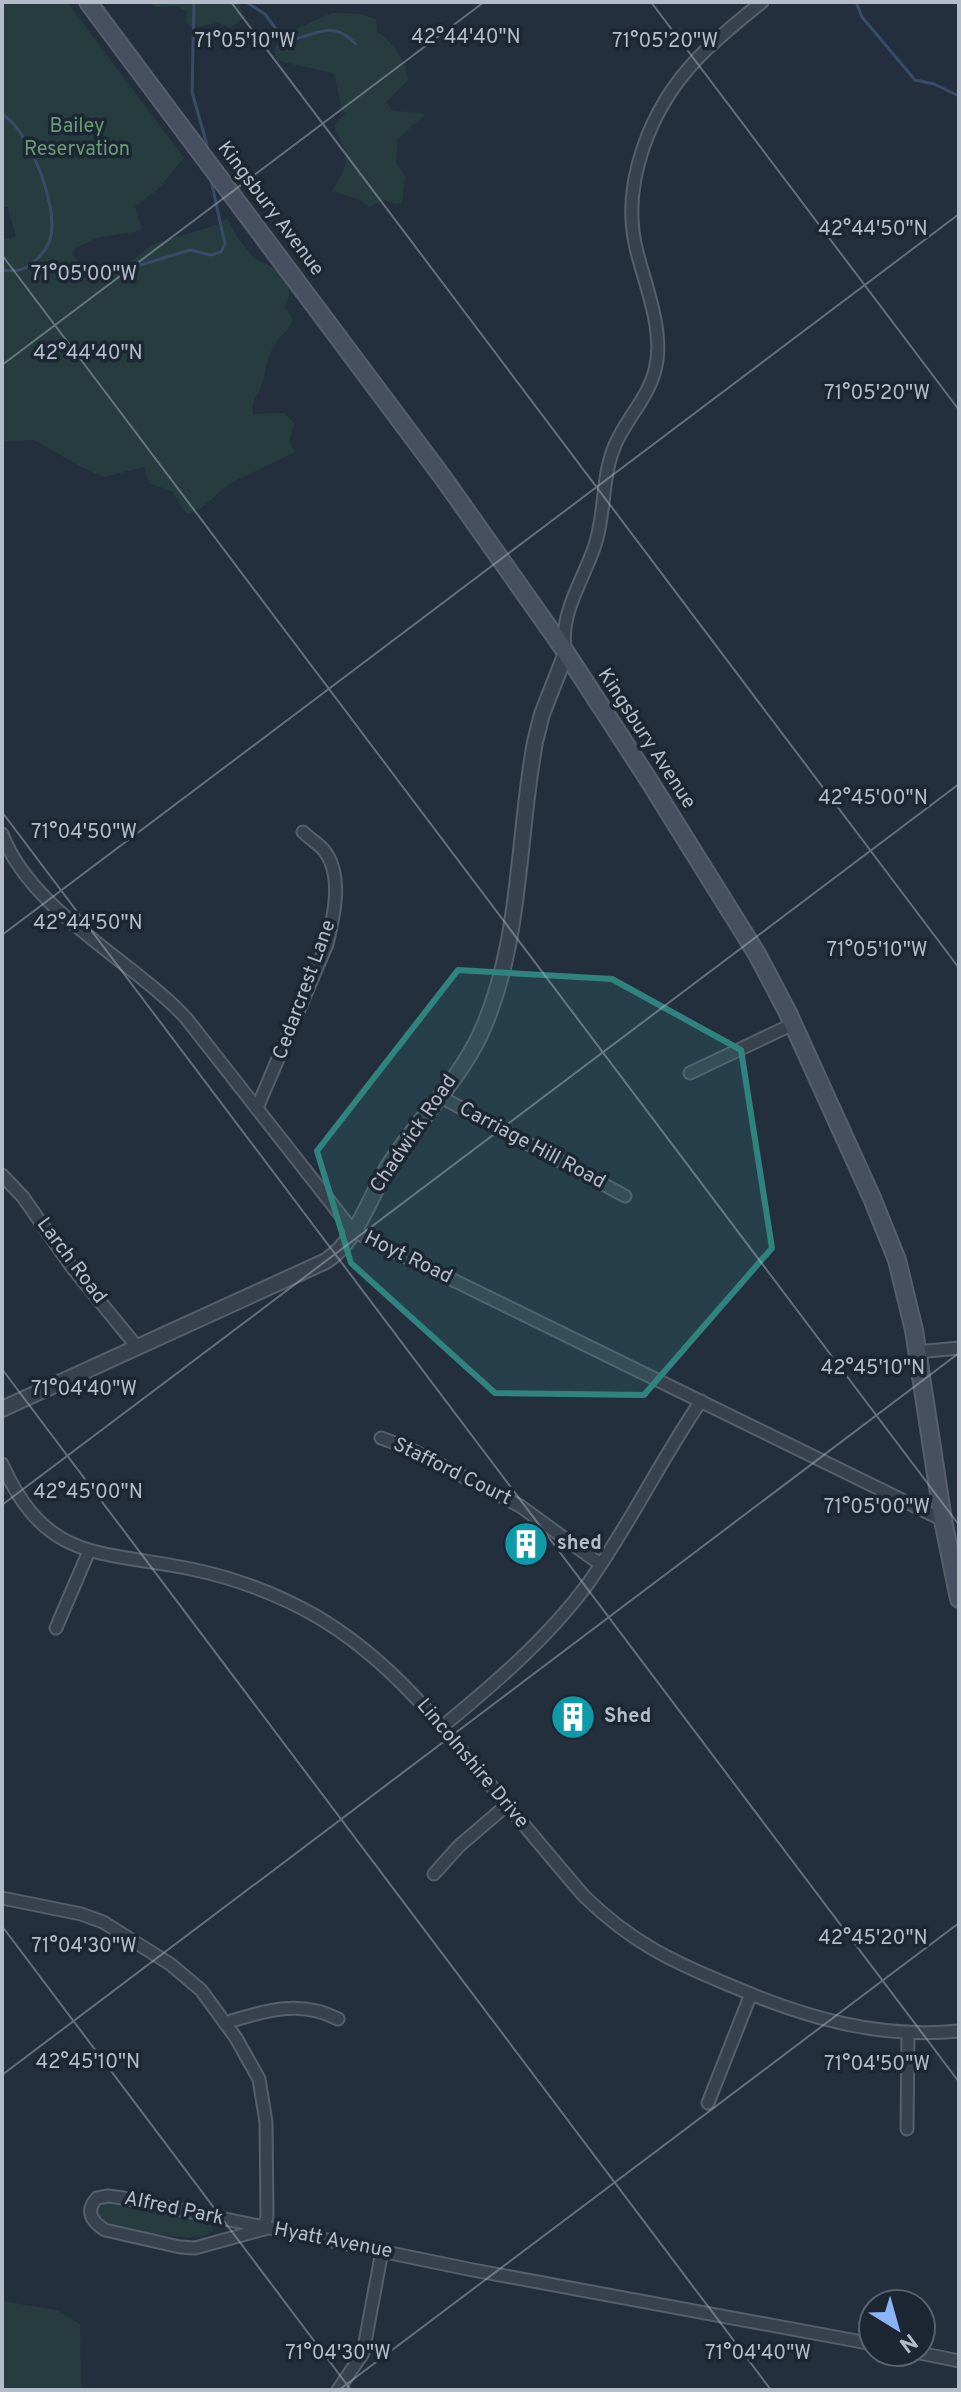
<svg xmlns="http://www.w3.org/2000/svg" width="961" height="2392" viewBox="0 0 961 2392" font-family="Overpass,sans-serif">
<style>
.green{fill:#263c3f}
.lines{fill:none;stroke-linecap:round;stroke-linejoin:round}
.stream{stroke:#394c67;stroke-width:3}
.minor-casing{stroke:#565f6c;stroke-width:15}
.tertiary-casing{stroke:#565f6c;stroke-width:18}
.secondary-casing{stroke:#565f6c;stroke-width:20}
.minor{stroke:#38414e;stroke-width:11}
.tertiary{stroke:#38414e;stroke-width:14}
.secondary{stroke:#465061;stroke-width:16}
.marked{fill:#308480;fill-opacity:0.2;stroke:#308480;stroke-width:6;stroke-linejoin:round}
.ticks{fill:none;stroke:#b4bcc9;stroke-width:2;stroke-opacity:0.45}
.labels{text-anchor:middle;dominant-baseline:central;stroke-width:7;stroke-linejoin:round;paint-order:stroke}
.park-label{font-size:20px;fill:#6b9a76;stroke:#1d2633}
.street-label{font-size:20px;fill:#b4bcc9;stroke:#1d2633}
.poi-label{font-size:20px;font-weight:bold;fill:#b4bcc9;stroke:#1d2633;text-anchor:start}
.ticks-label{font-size:20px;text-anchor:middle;fill:#b4bcc9;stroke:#1d2633;stroke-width:7;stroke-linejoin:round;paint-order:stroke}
</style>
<rect width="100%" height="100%" fill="#242f3e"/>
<!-- green -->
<g class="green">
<path d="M2,2H67L184,158L157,190L135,206L142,228L140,231L100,237L75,248L73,253L78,262L106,269L123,268L151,245L219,224L227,218L237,237L254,258L270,266L289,282V296L285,307L293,319C289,331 279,336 274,346C267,359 266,370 262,384C258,398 251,397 253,414L284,413L294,423L289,442L295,452L229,484L200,509L189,514L185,512L173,492L149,483L144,467L104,477L83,468L34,440L2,441V240L15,237C16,226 9,219 8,207H2Z"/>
<path d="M146,2H241L240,8L245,17L230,28L217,23L192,28L186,22L187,12C174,2 170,8 156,7Z"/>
<path d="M332,13L361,14L376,19L377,32C391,39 409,65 408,80L386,102L393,111L423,113L424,116L398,138L396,163L405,176L402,203L396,204L384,200L369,207L360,200L332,191C352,159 349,158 334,126L345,114C338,100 339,87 333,73L278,61L274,49L282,35Z"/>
<path d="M112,2201L209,2223L214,2230C198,2248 126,2227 103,2222L97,2216V2208L103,2203Z"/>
<path d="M2,2301L57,2310L80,2324L81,2390H2Z"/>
</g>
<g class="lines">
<!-- stream -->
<g class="stream">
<path d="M194,2L192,92L207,145"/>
<path d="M246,2L265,14L284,40C302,41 320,26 339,32C344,33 351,40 356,44"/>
<path d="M856,2L862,17L915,80L934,84L959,96"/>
<path d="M2,114C30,132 52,195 52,227C52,241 46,251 36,260C26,270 16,272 2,270"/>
<path d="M30,267L56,265L91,275L111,274L190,250L211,255L221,252L225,244L211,180"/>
</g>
<!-- minor casing -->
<g class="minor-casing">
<g id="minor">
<path d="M565,648C560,612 584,579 595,545C606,512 601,478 615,445C626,419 648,398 655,370C665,333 646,288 637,252C619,184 651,107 698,58C718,37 740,20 762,2"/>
<path d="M2,834C31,911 131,959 186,1018L353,1231L943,1520"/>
<path d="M690,1073L793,1024"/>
<path d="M439,1096L625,1196"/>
<path d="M257,1108L327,944C334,916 344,874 323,849C317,843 309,838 303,832"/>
<path d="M2,1175L23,1197L71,1266L138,1348"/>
<path d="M917,1352L959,1348"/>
<path d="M381,1438L406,1447L520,1506L600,1564"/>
<path d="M2,1464C47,1563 99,1550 191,1569C235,1578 277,1594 316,1616C381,1654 427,1708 474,1765C511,1809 547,1853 584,1896C632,1943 673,1962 734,1987C806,2018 880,2039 959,2031"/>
<path d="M56,1628L89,1551"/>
<path d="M442,1727C494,1684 547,1639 587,1585C629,1526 660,1461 701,1401"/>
<path d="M434,1874L459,1846L507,1805"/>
<path d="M2,1898L81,1914L103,1922L170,1964L201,1990L236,2038L259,2079L266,2122L267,2216L264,2229"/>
<path d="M225,2023C264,2011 299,1999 338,2019"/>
<path d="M708,2103L751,1994"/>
<path d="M907,2129L908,2032"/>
<path d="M264,2229L195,2248L180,2247L105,2230C91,2221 85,2211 97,2198L108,2196L123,2198L473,2270L873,2344"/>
<path d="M915,2352L959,2361"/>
<path d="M338,2390L363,2353L382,2251"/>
</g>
</g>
<!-- tertiary casing -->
<g class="tertiary-casing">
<path id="tertiary" d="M2,1409L326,1261C358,1240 370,1196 389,1165C417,1121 458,1082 480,1035C522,945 517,839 535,742L542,714L566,653"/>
</g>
<!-- secondary casing -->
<g class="secondary-casing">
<path id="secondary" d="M88,2L444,479L561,645L648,779L757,954L788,1013L872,1198L897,1260L914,1330L943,1520L959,1599"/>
</g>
<!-- minor -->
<use href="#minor" class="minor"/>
<!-- tertiary -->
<use href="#tertiary" class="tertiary"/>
<!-- secondary -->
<use href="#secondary" class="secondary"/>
</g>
<!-- marked area -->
<path class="marked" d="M458,970L612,979L741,1050L772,1248L644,1395L495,1393L351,1263L317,1151Z"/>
<!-- ticks -->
<path class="ticks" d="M231,2L959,968M651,2L959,410M2,255L959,1525M2,365L484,2M2,812L959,2082M2,935L959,214M2,1369L771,2390M2,1505L959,784M2,1926L351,2390M2,2075L959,1353M339,2390L959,1923"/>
<!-- icons -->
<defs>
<g id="building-disc" transform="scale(2.3)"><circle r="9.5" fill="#0f9aa8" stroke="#1d2633"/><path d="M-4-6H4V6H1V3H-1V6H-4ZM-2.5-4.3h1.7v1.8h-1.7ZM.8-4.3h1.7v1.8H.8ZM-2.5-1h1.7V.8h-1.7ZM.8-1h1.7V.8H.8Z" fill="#fff"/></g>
</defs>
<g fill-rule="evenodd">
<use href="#building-disc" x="526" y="1544"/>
<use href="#building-disc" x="573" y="1717"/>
</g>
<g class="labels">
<!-- park labels -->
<g class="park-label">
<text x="77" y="127">Bailey<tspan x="77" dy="23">Reservation</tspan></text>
</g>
<!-- street labels -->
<g class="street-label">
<text transform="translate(270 209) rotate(53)">Kingsbury Avenue</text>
<text transform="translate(646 739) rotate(57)">Kingsbury Avenue</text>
<text transform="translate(305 990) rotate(-70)">Cedarcrest Lane</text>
<text transform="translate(414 1134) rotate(-56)">Chadwick Road</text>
<text transform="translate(532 1146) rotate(28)">Carriage Hill Road</text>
<text transform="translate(408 1258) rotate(26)">Hoyt Road</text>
<text transform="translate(71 1261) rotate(53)">Larch Road</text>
<text transform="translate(452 1472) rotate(26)">Stafford Court</text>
<text transform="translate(472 1764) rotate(50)">Lincolnshire Drive</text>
<text transform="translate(174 2209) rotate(12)">Alfred Park</text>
<text transform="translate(333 2241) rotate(11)">Hyatt Avenue</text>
</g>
<!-- poi labels -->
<g class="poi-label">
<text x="557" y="1544">shed</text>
<text x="604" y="1717">Shed</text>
</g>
</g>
<g class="ticks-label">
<text x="466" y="43">42°44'40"N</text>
<text x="245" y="47">71°05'10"W</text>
<text x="665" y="47">71°05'20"W</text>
<text x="873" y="235">42°44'50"N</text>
<text x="84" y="280">71°05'00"W</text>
<text x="88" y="359">42°44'40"N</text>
<text x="877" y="399">71°05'20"W</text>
<text x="873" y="804">42°45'00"N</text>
<text x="84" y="838">71°04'50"W</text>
<text x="88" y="929">42°44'50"N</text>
<text x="877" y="956">71°05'10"W</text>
<text x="873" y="1374">42°45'10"N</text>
<text x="84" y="1395">71°04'40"W</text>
<text x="88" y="1498">42°45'00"N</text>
<text x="877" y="1513">71°05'00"W</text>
<text x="873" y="1944">42°45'20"N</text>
<text x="84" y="1952">71°04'30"W</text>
<text x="88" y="2068">42°45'10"N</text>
<text x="877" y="2070">71°04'50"W</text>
<text x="338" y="2359">71°04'30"W</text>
<text x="758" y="2359">71°04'40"W</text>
</g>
<!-- border -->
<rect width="961" height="2392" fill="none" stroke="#b4bcc9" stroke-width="8"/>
<!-- north arrow -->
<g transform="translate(897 2328) rotate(143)"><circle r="38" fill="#1d2633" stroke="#59626f" stroke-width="2"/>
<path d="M0-6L14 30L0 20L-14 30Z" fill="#8ab4f8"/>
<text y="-12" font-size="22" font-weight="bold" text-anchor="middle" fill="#b4bcc9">N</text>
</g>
</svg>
